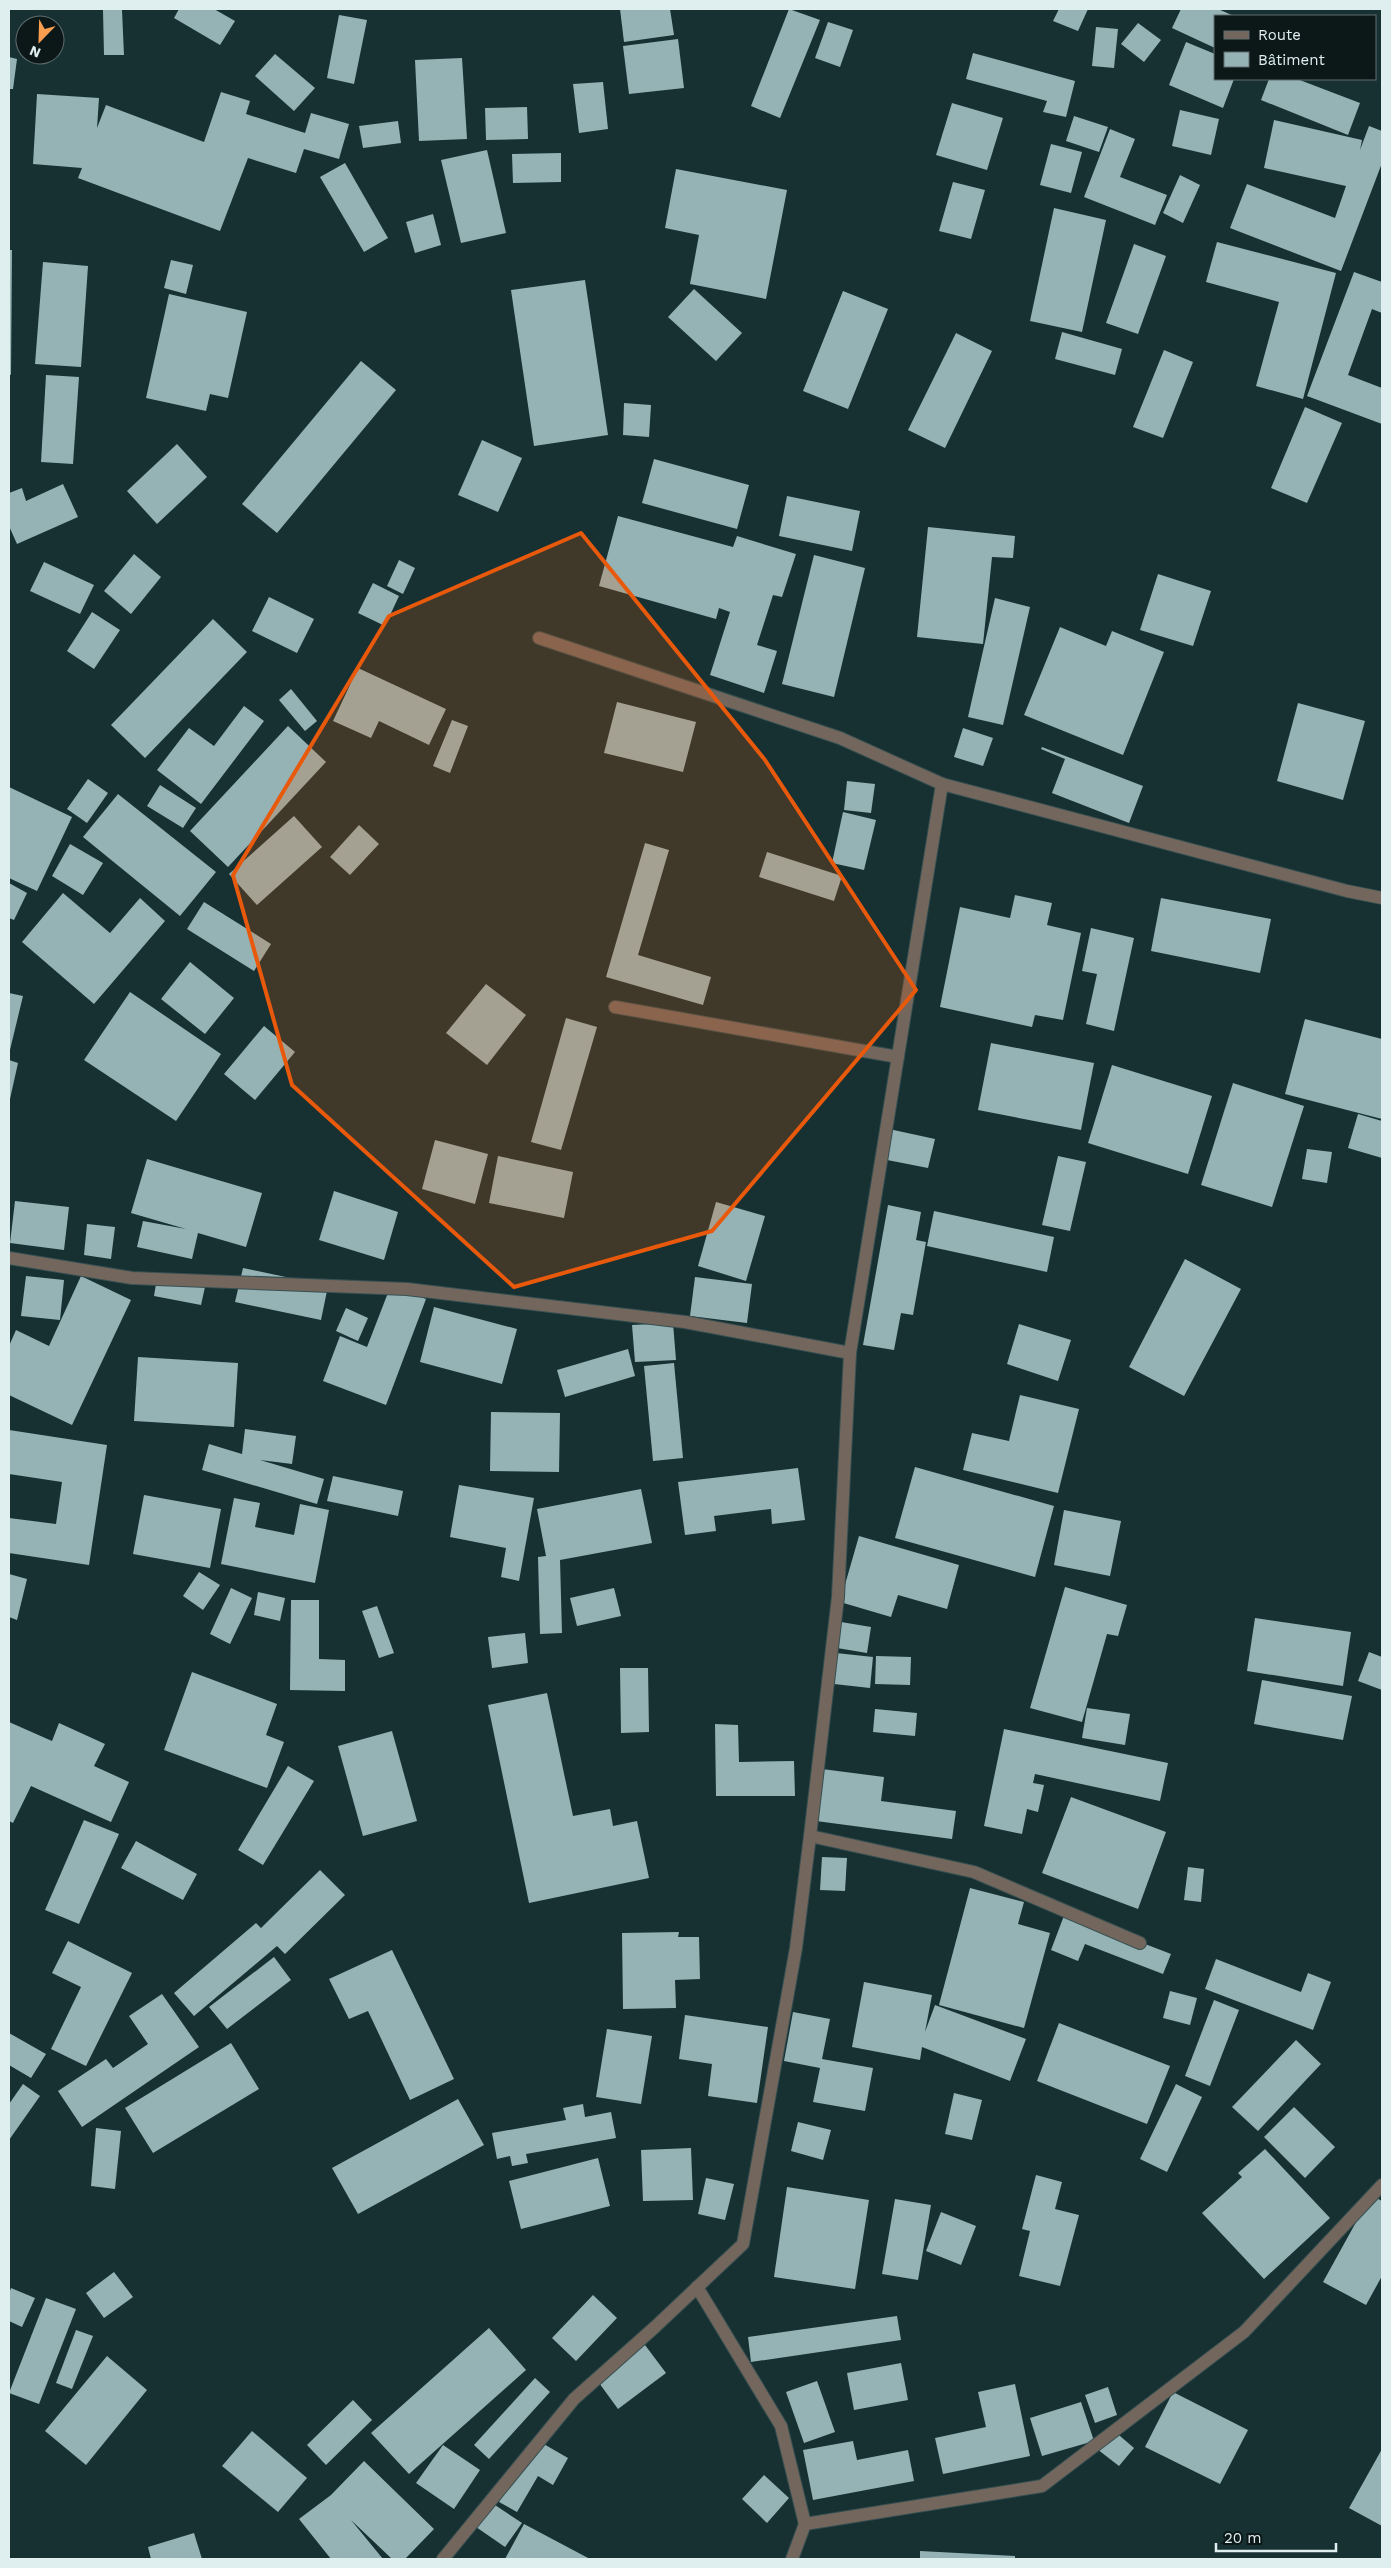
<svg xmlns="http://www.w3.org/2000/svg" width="1391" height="2568" viewBox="0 0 1391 2568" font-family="'Work Sans',sans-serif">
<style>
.building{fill:#95b3b5}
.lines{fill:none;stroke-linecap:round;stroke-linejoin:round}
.minor-casing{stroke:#374f51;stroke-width:14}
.minor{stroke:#73675d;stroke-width:12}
.marked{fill:#e8590c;fill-opacity:0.2;stroke:#e8590c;stroke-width:4;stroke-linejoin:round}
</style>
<rect width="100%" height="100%" fill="#173133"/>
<!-- building -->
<g class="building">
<path d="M179,9H214L235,21L220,45L174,18Z"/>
<path d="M620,9H670L674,35L624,42Z"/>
<path d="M789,9L820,20L780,118L751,106Z"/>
<path d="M1059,9H1088L1078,31L1053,21Z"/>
<path d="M1181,9H1218L1234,16H1215V48L1172,28Z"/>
<path d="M103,10H122L124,55H104Z"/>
<path d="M339,15L367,20L354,84L327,78Z"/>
<path d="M828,22L853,30L840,67L815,58Z"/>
<path d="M1138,23L1161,40L1144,62L1121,44Z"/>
<path d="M1096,27L1118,29L1114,68L1092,66Z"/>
<path d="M678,39L684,88L629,94L623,46Z"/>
<path d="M1186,42L1215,54V79H1234L1223,108L1169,85Z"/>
<path d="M973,53L1075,81L1066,117L1043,112L1047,101L966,79Z"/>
<path d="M275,54L315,88L294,111L255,76Z"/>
<path d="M9,57L17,59L13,89H9Z"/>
<path d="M462,58L467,139L419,141L415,60Z"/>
<path d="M1269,79H1297L1360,103L1348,135L1261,100Z"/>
<path d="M603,82L608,129L579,133L573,84Z"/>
<path d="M221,92L250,101L246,114L305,133L311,113L349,124L339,159L304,149L296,173L248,158L220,231L78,178L82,168L33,164L37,94L99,98L97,128L106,105L204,142Z"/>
<path d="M952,103L1003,118L987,170L936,155Z"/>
<path d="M527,107L528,139L486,140L485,108Z"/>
<path d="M1180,110L1219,119L1211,155L1172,146Z"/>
<path d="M1074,116L1108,127L1099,152L1066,141Z"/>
<path d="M1274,120L1362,140L1360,150L1369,126L1382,131V163L1341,271L1230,228L1247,184L1335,218L1346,186L1264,168Z"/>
<path d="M398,121L401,143L363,148L359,126Z"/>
<path d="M1110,129L1135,139L1120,177L1167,195L1155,225L1084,197Z"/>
<path d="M1051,144L1082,152L1071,193L1040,185Z"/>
<path d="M487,150L506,233L461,243L441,160Z"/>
<path d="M561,153V182L513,183L512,154Z"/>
<path d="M345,163L388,238L364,252L320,177Z"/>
<path d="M676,169L787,190L766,299L690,284L699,235L665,228Z"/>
<path d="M1180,175L1200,185L1183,223L1163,213Z"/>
<path d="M953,182L985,190L971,239L939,231Z"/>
<path d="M1054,208L1106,220L1082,332L1030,321Z"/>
<path d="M433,214L441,245L415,253L406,222Z"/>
<path d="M1217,242L1336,273L1303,399L1256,386L1279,302L1206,282Z"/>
<path d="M1134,244L1166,256L1138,334L1106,323Z"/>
<path d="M9,250H12L11,375L9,374Z"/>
<path d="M171,260L193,265L186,294L164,288Z"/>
<path d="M43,262L88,266L81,367L35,364Z"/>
<path d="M1354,272L1382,282V313L1372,309L1348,375L1382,388V424L1307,396Z"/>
<path d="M585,280L608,435L534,446L511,290Z"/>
<path d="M694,289L742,333L716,361L668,317Z"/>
<path d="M843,291L888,309L848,409L803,391Z"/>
<path d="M169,294L247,312L228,398L210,394L206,411L146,398Z"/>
<path d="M1062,332L1122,349L1115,375L1055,359Z"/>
<path d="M956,333L992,351L945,448L908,430Z"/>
<path d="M1164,350L1193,362L1163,438L1133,427Z"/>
<path d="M361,361L396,390L277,533L242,504Z"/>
<path d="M46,375L79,377L73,464L41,462Z"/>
<path d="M624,403L651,405L649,437L623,435Z"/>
<path d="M1305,407L1342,423L1307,503L1271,488Z"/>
<path d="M482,440L522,458L498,512L458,495Z"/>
<path d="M177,444L207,477L157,524L127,491Z"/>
<path d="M654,459L749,485L737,529L642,503Z"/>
<path d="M63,484L78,517L17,544L9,526V493L22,488L26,501Z"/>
<path d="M787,496L860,511L852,551L779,536Z"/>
<path d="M618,516L733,547L737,536L796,554L782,597L773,595L757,645L777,651L764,693L710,675L730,612L719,608L716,619L599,586Z"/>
<path d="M928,527L1015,536L1013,558L992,557L983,644L917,637Z"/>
<path d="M134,554L161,577L131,614L104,591Z"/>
<path d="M814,555L865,568L834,697L782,684Z"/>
<path d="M399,560L415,568L403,594L387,586Z"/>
<path d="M44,562L94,585L80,614L30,591Z"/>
<path d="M1158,574L1211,591L1193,646L1140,630Z"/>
<path d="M373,583L399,596L385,626L358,613Z"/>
<path d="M269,597L314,619L297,653L252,631Z"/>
<path d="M995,598L1030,607L1003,725L968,717Z"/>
<path d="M92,612L120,630L94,669L67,651Z"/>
<path d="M213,619L247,652L145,758L111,725Z"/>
<path d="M1060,627L1106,646L1112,631L1164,652L1123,755L1024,715Z"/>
<path d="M358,668L446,709L429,745L379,721L371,738L333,721Z"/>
<path d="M291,689L317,721L305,731L279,700Z"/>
<path d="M617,702L696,722L683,772L604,753Z"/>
<path d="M1298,703L1365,721L1343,800L1277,781Z"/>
<path d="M244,706L264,721L201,804L157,770L189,728L214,746Z"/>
<path d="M452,720L468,726L450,773L433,766Z"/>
<path d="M288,726L326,762L228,867L190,831Z"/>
<path d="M963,728L993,738L983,766L954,757Z"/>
<path d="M1042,747L1143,786L1129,823L1052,793L1065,759L1041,749Z"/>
<path d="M88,779L108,793L87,823L67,809Z"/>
<path d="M847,781L875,784L871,813L844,810Z"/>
<path d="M160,785L196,808L183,828L147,806Z"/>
<path d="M9,787L72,817L37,891L9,878Z"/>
<path d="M118,794L216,872L180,916L83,837Z"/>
<path d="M843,812L876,820L864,870L832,863Z"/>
<path d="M294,816L322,847L257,905L229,874Z"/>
<path d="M359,825L379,844L350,875L330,857Z"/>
<path d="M645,843L669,850L638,955L711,977L703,1005L606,977Z"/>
<path d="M70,844L103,863L83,895L52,876Z"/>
<path d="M767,852L842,876L834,901L759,877Z"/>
<path d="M9,883L27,893L14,920L9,918Z"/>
<path d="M63,893L110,933L140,898L165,921L94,1004L22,942Z"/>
<path d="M1015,895L1052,903L1047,925L1081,933L1063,1020L1035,1015L1032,1027L940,1007L960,907L1010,918Z"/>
<path d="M1161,898L1271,919L1260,973L1151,951Z"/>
<path d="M204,902L271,944L254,971L187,929Z"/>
<path d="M1091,928L1134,938L1114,1031L1086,1024L1097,974L1082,971Z"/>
<path d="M190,962L234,998L205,1034L161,999Z"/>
<path d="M486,984L526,1015L487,1065L446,1033Z"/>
<path d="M130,992L221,1054L176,1121L84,1060Z"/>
<path d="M9,993L23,996L9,1054Z"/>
<path d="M566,1018L597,1027L561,1150L531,1142Z"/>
<path d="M1305,1019L1382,1039V1119L1285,1094Z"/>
<path d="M264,1026L295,1052L255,1100L224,1074Z"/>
<path d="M991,1043L1094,1063L1081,1130L978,1110Z"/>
<path d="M9,1060L18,1063L10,1099H9Z"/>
<path d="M1112,1065L1212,1096L1188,1174L1088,1143Z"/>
<path d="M1233,1083L1304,1106L1272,1207L1201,1185Z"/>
<path d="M1358,1114L1382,1121V1158L1348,1148Z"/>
<path d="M889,1129L935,1139L928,1168L882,1159Z"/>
<path d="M435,1140L488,1154L475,1204L422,1189Z"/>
<path d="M1307,1149L1332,1152L1327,1183L1302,1179Z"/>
<path d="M498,1156L573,1172L564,1218L489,1203Z"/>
<path d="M1058,1156L1086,1162L1070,1231L1042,1225Z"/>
<path d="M147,1159L262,1193L246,1247L198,1233L192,1259L137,1247L143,1221L186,1229L131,1213Z"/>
<path d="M334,1191L398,1212L384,1260L319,1240Z"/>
<path d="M15,1201L69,1207L64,1250L10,1243Z"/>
<path d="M716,1202L765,1216L746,1281L698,1266Z"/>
<path d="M888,1205L921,1212L916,1240L926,1242L913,1315L901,1313L894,1350L863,1345Z"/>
<path d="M934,1211L1054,1237L1047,1272L927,1246Z"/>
<path d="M87,1224L115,1227L111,1259L84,1255Z"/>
<path d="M1185,1259L1241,1289L1184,1396L1129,1367Z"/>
<path d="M243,1268L328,1286L321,1320L235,1302Z"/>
<path d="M26,1276L64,1280L60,1320L21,1316Z"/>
<path d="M81,1276L131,1300L72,1425L9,1395V1346L16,1330L49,1346Z"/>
<path d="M695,1277L752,1284L747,1323L690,1316Z"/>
<path d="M157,1278L205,1287L201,1305L154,1296Z"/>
<path d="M391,1285L426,1299L386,1405L323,1381L340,1336L367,1347Z"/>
<path d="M434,1307L517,1329L502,1384L420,1362Z"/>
<path d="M346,1308L368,1318L358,1341L336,1331Z"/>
<path d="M673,1323L676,1360L635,1362L632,1325Z"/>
<path d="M1019,1324L1071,1340L1058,1381L1007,1364Z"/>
<path d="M628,1349L635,1376L565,1397L557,1370Z"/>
<path d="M138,1357L238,1363L234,1427L134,1421Z"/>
<path d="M674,1363L683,1458L653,1461L644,1366Z"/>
<path d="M1020,1395L1079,1409L1058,1493L963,1470L972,1433L1009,1441Z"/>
<path d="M491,1412L560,1413L559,1472L490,1471Z"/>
<path d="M245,1429L296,1436L292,1464L260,1460L324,1479L317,1504L202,1470L209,1444L242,1454Z"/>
<path d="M9,1430L107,1445L89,1565L9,1553V1518L56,1524L62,1482L9,1474Z"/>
<path d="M915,1467L1054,1506L1035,1577L895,1538Z"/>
<path d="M798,1468L805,1520L772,1524L771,1509L714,1516L716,1531L685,1535L678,1482Z"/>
<path d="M333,1476L403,1491L398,1516L327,1501Z"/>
<path d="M459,1485L534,1498L519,1581L501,1577L506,1548L450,1537Z"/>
<path d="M641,1489L652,1543L560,1560L562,1633L540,1634L538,1557L546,1556L537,1509Z"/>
<path d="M144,1495L221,1509L210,1568L133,1554Z"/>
<path d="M234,1498L260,1503L255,1527L294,1535L300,1504L329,1510L315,1583L221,1564Z"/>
<path d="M1064,1510L1121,1521L1110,1576L1054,1565Z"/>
<path d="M859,1536L959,1565L947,1609L898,1595L891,1617L840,1602Z"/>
<path d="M199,1572L220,1585L203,1610L183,1596Z"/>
<path d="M9,1574L27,1579L17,1620L9,1617Z"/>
<path d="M1065,1587L1127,1605L1118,1636L1107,1634L1082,1722L1030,1708Z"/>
<path d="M231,1588L252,1598L230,1644L210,1634Z"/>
<path d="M614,1588L621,1616L577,1626L570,1598Z"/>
<path d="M258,1592L285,1598L280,1621L254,1615Z"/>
<path d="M291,1600H319V1659L345,1660V1691L290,1690Z"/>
<path d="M377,1606L394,1653L379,1658L362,1611Z"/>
<path d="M1255,1618L1351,1632L1343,1686L1247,1671Z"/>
<path d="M841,1622L871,1627L867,1653L837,1648Z"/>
<path d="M525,1633L528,1663L492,1668L488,1637Z"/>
<path d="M1369,1652L1382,1657V1690L1358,1681Z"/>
<path d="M836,1653L873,1657L870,1688L834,1684Z"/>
<path d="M876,1656L911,1657L910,1685L875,1684Z"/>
<path d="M620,1668H648L649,1732L621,1733Z"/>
<path d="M192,1672L277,1704L266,1735L284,1742L267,1788L164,1750Z"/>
<path d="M1262,1680L1352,1696L1343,1740L1254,1724Z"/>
<path d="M547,1693L573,1816L610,1809L613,1826L637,1821L649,1878L529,1903L488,1705Z"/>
<path d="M1087,1708L1130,1714L1125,1745L1082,1738Z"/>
<path d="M875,1709L917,1713L915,1736L873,1732Z"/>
<path d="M9,1722L52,1741L59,1723L105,1744L94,1766L129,1782L111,1822L31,1786L13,1823L9,1821Z"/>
<path d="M715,1724L738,1725L739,1762L794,1761L795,1796H716Z"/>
<path d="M1004,1729L1168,1763L1160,1801L1035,1774L1033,1783L1044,1785L1038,1812L1027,1809L1022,1834L984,1826Z"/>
<path d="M392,1731L417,1821L363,1836L338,1746Z"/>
<path d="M288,1766L314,1781L263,1865L238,1850Z"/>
<path d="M822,1769L884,1777L881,1801L956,1811L952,1839L816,1821Z"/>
<path d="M1071,1797L1166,1832L1138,1909L1042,1873Z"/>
<path d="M84,1820L119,1834L79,1924L45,1910Z"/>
<path d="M136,1841L197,1874L183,1900L121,1868Z"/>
<path d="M822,1857L847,1858L845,1891L820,1890Z"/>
<path d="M1188,1867L1204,1869L1201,1902L1184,1900Z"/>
<path d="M320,1870L345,1895L285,1954L277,1946L194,2016L174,1993L256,1923L261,1928Z"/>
<path d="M970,1888L1024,1902L1018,1924L1050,1933L1024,2028L939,2005Z"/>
<path d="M1065,1913L1171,1954L1163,1974L1085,1944L1078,1961L1051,1950Z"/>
<path d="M679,1932L678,1937H699L700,1979L675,1980L676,2008L623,2009L622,1933Z"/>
<path d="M68,1941L132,1973L86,2066L51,2049L81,1987L52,1973Z"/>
<path d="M392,1950L454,2079L410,2100L368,2011L349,2019L329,1979Z"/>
<path d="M274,1957L291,1980L227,2029L209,2007Z"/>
<path d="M1216,1959L1301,1992L1308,1973L1331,1982L1313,2030L1205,1989Z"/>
<path d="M864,1982L932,1995L925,2032L935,2005L1026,2039L1010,2081L922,2047L920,2060L852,2047Z"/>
<path d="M1170,1991L1197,1998L1190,2025L1163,2018Z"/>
<path d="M162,1994L199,2047L82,2127L58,2091L106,2059L113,2068L148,2044L129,2016Z"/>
<path d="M1214,2000L1239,2010L1210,2086L1185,2076Z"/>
<path d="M793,2012L830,2019L822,2059L873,2068L865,2111L813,2102L820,2068L784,2061Z"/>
<path d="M685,2015L768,2027L757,2103L708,2096L712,2064L679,2059Z"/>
<path d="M1059,2023L1170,2066L1147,2124L1037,2081Z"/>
<path d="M607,2029L652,2036L641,2104L596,2097Z"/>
<path d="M9,2033L46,2054L31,2078L9,2065Z"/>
<path d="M1296,2040L1321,2064L1258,2131L1232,2107Z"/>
<path d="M231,2043L259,2089L153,2153L125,2108Z"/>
<path d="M23,2084L40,2096L9,2140V2104Z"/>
<path d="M1176,2084L1202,2097L1167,2172L1140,2159Z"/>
<path d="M954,2093L982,2100L972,2140L945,2134Z"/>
<path d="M458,2099L484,2145L358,2214L332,2168Z"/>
<path d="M583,2104L585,2117L611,2112L616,2138L526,2154L528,2163L512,2166L510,2156L497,2159L492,2133L566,2120L563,2108Z"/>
<path d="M1294,2107L1335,2147L1305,2178L1264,2137Z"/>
<path d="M798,2122L831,2130L823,2160L791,2151Z"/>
<path d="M96,2128L121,2131L115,2189L91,2186Z"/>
<path d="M691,2148L693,2200L643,2201L641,2150Z"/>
<path d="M1265,2149L1330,2218L1264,2279L1202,2213L1242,2177L1238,2173Z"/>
<path d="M598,2158L610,2206L521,2229L509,2181Z"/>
<path d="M1036,2175L1062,2182L1055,2209L1079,2215L1060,2286L1019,2276L1030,2231L1022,2229Z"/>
<path d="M706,2178L734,2184L725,2220L698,2214Z"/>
<path d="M787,2187L869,2200L855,2289L774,2277Z"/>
<path d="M1371,2195L1382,2201V2276L1366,2305L1323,2282Z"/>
<path d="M895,2199L931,2205L918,2280L882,2274Z"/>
<path d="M941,2212L976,2226L961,2265L926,2251Z"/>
<path d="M114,2272L133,2297L104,2318L86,2293Z"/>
<path d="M11,2288L35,2298L22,2327L9,2321V2294Z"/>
<path d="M593,2295L617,2318L576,2361L552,2338Z"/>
<path d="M46,2298L76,2309L39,2404L9,2393Z"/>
<path d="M897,2316L901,2340L751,2362L748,2337Z"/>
<path d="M489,2328L526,2370L409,2474L371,2433Z"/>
<path d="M76,2330L93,2336L72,2389L56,2383Z"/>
<path d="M642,2341L666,2373L618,2409L594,2376Z"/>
<path d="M107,2356L147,2390L86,2465L45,2431Z"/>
<path d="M901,2363L908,2400L854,2410L847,2373Z"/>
<path d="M535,2378L550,2392L489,2459L474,2445Z"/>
<path d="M817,2381L835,2432L804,2443L786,2392Z"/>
<path d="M1015,2384L1030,2456L943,2474L935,2438L986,2427L978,2392Z"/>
<path d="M1108,2387L1117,2415L1095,2423L1085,2395Z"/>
<path d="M1173,2392L1248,2430L1220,2484L1145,2447Z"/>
<path d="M353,2400L372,2420L326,2465L307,2445Z"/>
<path d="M1081,2402L1094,2441L1042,2456L1030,2418Z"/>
<path d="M1113,2430L1134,2448L1119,2466L1097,2449Z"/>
<path d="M252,2431L307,2478L278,2512L222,2466Z"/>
<path d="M535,2439L568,2458L553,2485L538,2476L517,2512L499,2502Z"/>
<path d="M853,2441L857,2460L908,2450L914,2481L813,2500L803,2450Z"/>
<path d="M443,2445L480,2470L454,2509L416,2483Z"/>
<path d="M1382,2449V2526L1349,2508Z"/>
<path d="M364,2461L434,2529L405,2559H392L351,2520L383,2559H331L299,2519L331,2495Z"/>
<path d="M764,2475L789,2498L767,2523L742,2499Z"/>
<path d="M492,2503L522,2523L505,2547L476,2527Z"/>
<path d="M524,2524L590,2559H505Z"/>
<path d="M194,2533L202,2559H151L148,2547Z"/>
<path d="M920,2551L1015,2556V2559H920Z"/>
</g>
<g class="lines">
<!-- minor casing -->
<g class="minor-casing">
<g id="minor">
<path d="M539,638L840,738L942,784L1347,891L1382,898"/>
<path d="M615,1007L898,1057"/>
<path d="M9,1258L132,1278L407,1289L685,1322L850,1353"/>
<path d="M810,1836L974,1872L1140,1943"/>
<path d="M697,2287L781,2426L805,2524"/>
<path d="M443,2559L574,2399L655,2327L743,2244L796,1948L810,1836L838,1597L850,1353L942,784"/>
<path d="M792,2559L805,2524L1042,2486L1244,2332L1382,2185"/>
</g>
</g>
<!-- minor -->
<use href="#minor" class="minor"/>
</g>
<!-- marked area -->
<path class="marked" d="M581,533L765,760L916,990L712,1231L514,1287L292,1085L233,875L389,616Z"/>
<!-- border -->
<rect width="1391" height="2568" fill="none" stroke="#dfeeef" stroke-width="20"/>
<!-- legend -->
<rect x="1214" y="15" width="162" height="65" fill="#0c1718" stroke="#606d6e"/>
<rect x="1224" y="31" width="25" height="8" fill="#73675d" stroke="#606d6e"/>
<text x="1258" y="40" font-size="15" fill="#dfeeef">Route</text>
<rect x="1224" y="52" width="25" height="15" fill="#95b3b5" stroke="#606d6e"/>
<text x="1258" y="65" font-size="15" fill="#dfeeef">Bâtiment</text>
<!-- north arrow -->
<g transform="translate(40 40) rotate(203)"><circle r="24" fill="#0c1718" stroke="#606d6e"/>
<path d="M0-4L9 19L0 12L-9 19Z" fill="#fb9e50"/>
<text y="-8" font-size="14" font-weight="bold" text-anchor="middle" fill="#dfeeef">N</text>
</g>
<!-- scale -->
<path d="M1216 2543v8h120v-8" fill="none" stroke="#dfeeef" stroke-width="2.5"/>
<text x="1224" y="2543" font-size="15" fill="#dfeeef" stroke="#0c1718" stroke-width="4" paint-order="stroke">20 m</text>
</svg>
